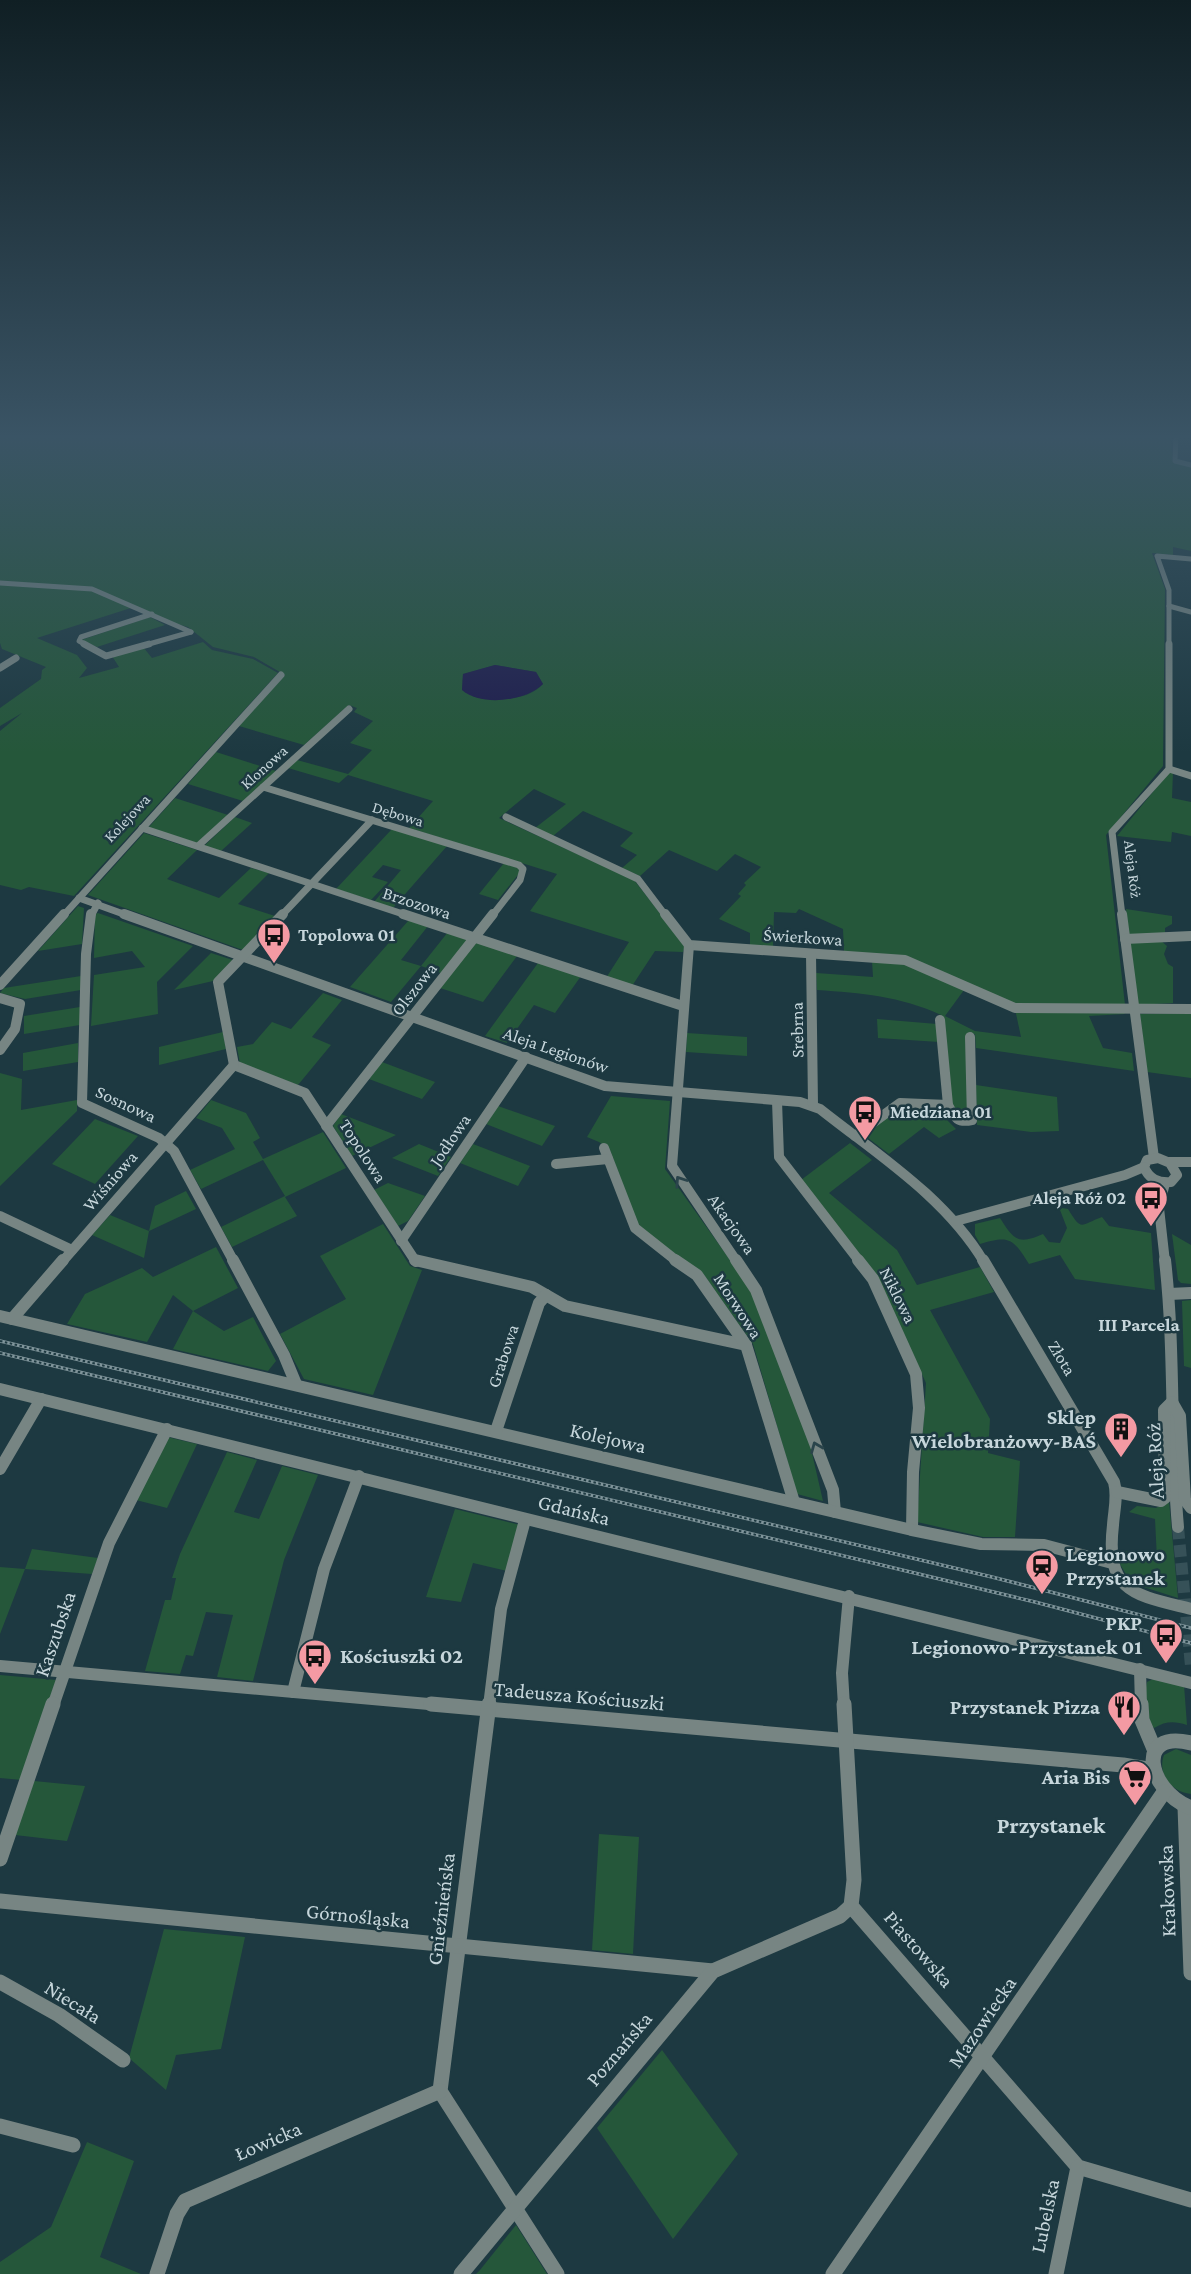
<svg xmlns="http://www.w3.org/2000/svg" width="1191" height="2274" viewBox="0 0 1191 2274" font-family="'Crimson Pro',serif">
<style>
.green{fill:#25573a;fill-rule:evenodd}
.water{fill:#1f1d4d}
.lines{fill:none;stroke-linecap:round;stroke-linejoin:round}
.minor-tunnel{stroke:#365158;stroke-width:12;stroke-dasharray:12 6;stroke-linecap:butt}
.minor-far4{stroke:#778583;stroke-width:5}
.minor-far3{stroke:#778583;stroke-width:7}
.minor-far2{stroke:#778583;stroke-width:10}
.minor-far1{stroke:#778583;stroke-width:12}
.minor{stroke:#778583;stroke-width:15}
.rail-casing{stroke:#7f949a;stroke-width:3.5}
.rail{stroke:#1d3941;stroke-width:2;stroke-dasharray:2.5;stroke-linecap:butt}
.oneway{stroke:#2a444b}
.labels{text-anchor:middle;dominant-baseline:central;stroke-width:5;stroke-linejoin:round;paint-order:stroke}
.far-street-label{font-size:16px;fill:#c6d6db;stroke:#1d3941}
.street-label{font-size:18px;fill:#c6d6db;stroke:#1d3941}
.poi-label{font-size:18px;font-weight:bold;fill:#c6d6db;stroke:#1d3941;text-anchor:start}
.neighbourhood-label{font-size:19px;font-weight:bold;fill:#c6d6db;stroke:#1d3941}
.near-poi-label{font-size:21px;font-weight:bold;fill:#c6d6db;stroke:#1d3941;text-anchor:end}
.near-street-label{font-size:21px;fill:#c6d6db;stroke:#1d3941}
.near-neighbourhood-label{font-size:23px;font-weight:bold;fill:#c6d6db;stroke:#1d3941}
</style>
<rect width="100%" height="100%" fill="#1d3941"/>
<!-- green -->
<g class="green">
<path d="M0,434H1170L1173,463L1191,466V551L1173,547V555L1152,553L1165,589L1163,766L1106,835L1125,1005L1014,1006L908,957L844,952L843,929L799,909L796,913L774,912L773,948L750,946V933L719,919L741,896L738,894L746,885L744,883L761,867L735,854L717,871L669,850L640,876L622,868L637,855L620,846L633,833L583,811L553,836L535,828L566,804L534,789L499,818L634,880L685,945L683,952L655,951L632,986L606,978L629,942L530,911L557,874L409,828L433,801L348,775L339,783L288,768L297,760L348,774L372,750L350,743L373,721L354,712L357,708L349,705L304,745L239,726L285,675L254,657L213,647L188,627L167,621L92,588L0,581ZM495,665L536,672L543,684C520,707 491,696 462,690L463,674Z"/>
<path d="M0,584L91,590L134,607L37,638L77,655L87,668L79,678L119,667L112,656L143,647L152,658L203,642L212,650L253,659L278,673L74,896L29,887L21,890L0,885V731L22,713L0,726V708L41,679L42,670L46,667L2,649L0,643Z"/>
<path d="M150,617L165,625L97,647L81,640Z"/>
<path d="M216,752L276,771L243,801L188,784Z"/>
<path d="M1170,771L1173,772L1172,798L1191,802V836L1172,832L1171,842L1117,836Z"/>
<path d="M175,798L228,815L197,843L148,828Z"/>
<path d="M235,817L252,823L221,851L204,846Z"/>
<path d="M392,829L447,846L393,908L374,902L401,870L383,865L372,877L388,882L371,900L336,889Z"/>
<path d="M144,833L197,850L167,879L219,898L251,868L269,873L238,904L275,916L243,950L88,895Z"/>
<path d="M504,863L519,868L521,871L498,900L479,894Z"/>
<path d="M78,906L84,908L82,944L38,951Z"/>
<path d="M1126,909L1172,916V924L1165,928V933L1129,937Z"/>
<path d="M98,913L193,946L157,982L158,1014L91,1026L94,975L145,967L132,951L94,958L95,914Z"/>
<path d="M409,920L428,926L401,960L421,966L448,932L468,939L441,973L421,966L391,1002L350,987Z"/>
<path d="M1160,940L1167,946L1164,954L1168,964L1173,967V1003L1137,1005L1130,942Z"/>
<path d="M476,942L517,956L483,1002L440,988Z"/>
<path d="M211,953L233,960L213,981L174,990Z"/>
<path d="M872,961L904,963L964,990L945,1016L975,1031L1021,1037L1015,1009L1123,1011L1125,1014L1089,1016L1103,1048L1132,1053L1134,1071L976,1048L975,1034L968,1035V1118H961L952,1110L941,1015C900,996 861,993 817,990L816,973L873,977Z"/>
<path d="M538,963L581,976L555,1013L534,1005L507,1043L485,1036Z"/>
<path d="M81,976V990L25,999L0,993L4,988Z"/>
<path d="M323,993L342,1000L312,1037L331,1045L298,1085L240,1064L237,1047L253,1044L272,1022L291,1029Z"/>
<path d="M80,1007V1025L24,1034V1016Z"/>
<path d="M1191,1013V1078L1147,1072L1140,1014Z"/>
<path d="M877,1019L937,1024L939,1042L878,1038Z"/>
<path d="M223,1032L226,1049L159,1065V1047Z"/>
<path d="M687,1033L747,1037V1056L686,1052Z"/>
<path d="M78,1043V1062L23,1071V1053Z"/>
<path d="M382,1062L435,1082L422,1099L369,1079Z"/>
<path d="M0,1073L22,1079L21,1110L77,1100V1111L0,1186Z"/>
<path d="M976,1085L1057,1097L1059,1131L1031,1132L977,1125Z"/>
<path d="M611,1096L670,1101L665,1169L753,1292L808,1436L823,1501L797,1494L753,1344L704,1275L638,1227L610,1150L599,1142L587,1137Z"/>
<path d="M211,1100L246,1113L260,1138L253,1142L263,1159L323,1132L346,1168L285,1197L297,1216L232,1247L221,1227L285,1196L263,1160L201,1189L190,1170L235,1149L222,1128L196,1118Z"/>
<path d="M904,1105L935,1108L956,1129L939,1138L924,1127L889,1154L864,1135Z"/>
<path d="M498,1106L555,1126L542,1146L486,1124Z"/>
<path d="M341,1114L396,1135L352,1156L333,1126Z"/>
<path d="M95,1119L138,1136L95,1184L52,1164Z"/>
<path d="M850,1143L872,1160L829,1193L897,1250L917,1285L980,1267L994,1292L930,1310L990,1419L988,1453L1020,1461L1015,1537H983L917,1522L926,1383L878,1278L801,1180Z"/>
<path d="M419,1144L451,1157L438,1176L392,1158Z"/>
<path d="M473,1144L530,1166L518,1186L460,1163Z"/>
<path d="M388,1183L425,1196L408,1221L398,1226L374,1190Z"/>
<path d="M186,1191L196,1209L149,1231L144,1258L92,1235L110,1215L149,1231L155,1206Z"/>
<path d="M1062,1208L1068,1209C1082,1232 1080,1225 1102,1217L1109,1226L1151,1233L1155,1290L1075,1279L1060,1255L1029,1264C1013,1239 1010,1235 980,1244L975,1235V1224L1000,1218C1014,1240 1018,1245 1043,1234L1049,1242L1060,1243L1067,1228L1060,1210Z"/>
<path d="M383,1224L410,1266L422,1270L373,1395L304,1379L280,1334L346,1299L320,1256Z"/>
<path d="M1172,1234L1191,1245V1284L1181,1283L1178,1280Z"/>
<path d="M216,1247L238,1288L193,1311L224,1331L253,1317L276,1361L268,1371L173,1349L193,1311L173,1295L147,1342L67,1324L85,1294L142,1268L153,1277Z"/>
<path d="M1191,1300V1368L1184,1366L1182,1301Z"/>
<path d="M167,1437L197,1444L167,1508L136,1500Z"/>
<path d="M227,1452L257,1460L234,1512L259,1519L282,1466L318,1475L284,1560L253,1681L217,1677L233,1615L206,1612L193,1656L186,1655L180,1674L145,1671L165,1600H171L176,1578H172L180,1554Z"/>
<path d="M1169,1501L1178,1598L1131,1583L1120,1564L1122,1550L1157,1559L1155,1519L1129,1512L1137,1506L1156,1508Z"/>
<path d="M455,1509L520,1525L507,1571L473,1563L461,1602L426,1597Z"/>
<path d="M32,1549L98,1558L92,1574L25,1569L0,1634V1567L25,1569Z"/>
<path d="M0,1675L56,1680L22,1780L0,1778Z"/>
<path d="M1155,1678L1184,1685L1187,1725C1174,1721 1166,1721 1154,1728C1144,1718 1144,1695 1147,1682Z"/>
<path d="M1176,1749L1191,1755V1794C1171,1792 1157,1774 1164,1755Z"/>
<path d="M34,1781L85,1786L67,1841L15,1835Z"/>
<path d="M599,1834L639,1837L633,1954L592,1950Z"/>
<path d="M164,1929L245,1937L221,2049L176,2055L166,2090L129,2058Z"/>
<path d="M662,2050L738,2154L673,2239L597,2128Z"/>
<path d="M87,2142L134,2161L100,2257L141,2274H0V2262L51,2227Z"/>
<path d="M516,2225L547,2274H476L480,2270Z"/>
</g>
<!-- water -->
<path class="water" d="M495,665L536,672L543,684C526,701 481,707 462,690L463,674Z"/>
<g class="lines">
<!-- minor-tunnel -->
<path class="minor-tunnel" d="M1178,1527L1191,1666"/>
<!-- minor-far4 -->
<g class="minor-far4">
<path d="M1176,434L1175,461L1191,465"/>
<path d="M0,583L92,589L191,632"/>
<path d="M1169,606L1191,612"/>
<path d="M88,646L79,641L81,637L152,614"/>
<path d="M142,646L191,632"/>
<path d="M1169,646V590L1157,556L1191,559"/>
</g>
<!-- minor-far3 -->
<g class="minor-far3">
<path d="M84,644L106,656L149,644"/>
<path d="M0,668L16,658"/>
<path d="M1169,769L1191,776"/>
<path d="M263,787L519,865L523,869L520,880L492,916"/>
<path d="M506,817L638,879L666,916"/>
<path d="M142,828L409,916"/>
<path d="M198,846L349,709"/>
<path d="M79,898L129,916"/>
<path d="M63,916L281,675"/>
<path d="M91,916L98,903"/>
<path d="M281,916L372,820"/>
<path d="M1122,916L1112,832L1169,769V644"/>
</g>
<!-- minor-far2 -->
<g class="minor-far2">
<path d="M91,914L86,954L82,1103L159,1138L174,1151L234,1262"/>
<path d="M124,914L605,1086L800,1102L820,1109C878,1155 945,1197 984,1262"/>
<path d="M403,914L683,1006"/>
<path d="M665,914L689,945L905,960L1015,1008L1191,1009"/>
<path d="M1122,914L1154,1158"/>
<path d="M1125,939L1191,936"/>
<path d="M689,945L672,1166L737,1262"/>
<path d="M811,954L813,1105"/>
<path d="M0,985L64,914"/>
<path d="M0,998L20,1004L15,1029L0,1050"/>
<path d="M940,1020L948,1105"/>
<path d="M234,1065L305,1093L416,1262"/>
<path d="M234,1065L218,982L283,914"/>
<path d="M777,1101L779,1157L860,1262"/>
<path d="M326,1126L493,914"/>
<path d="M855,1136L900,1103L948,1105C955,1118 957,1123 972,1120L970,1037"/>
<path d="M604,1148L635,1228L678,1262"/>
<path d="M1158,1158L1170,1163L1177,1175L1171,1182C1158,1183 1149,1179 1144,1167L1147,1160Z"/>
<path d="M1169,1162H1191"/>
<path d="M556,1164L608,1159"/>
<path d="M1156,1181L1165,1262"/>
<path d="M1159,1207L1165,1183"/>
<path d="M0,1216L72,1250"/>
<path d="M956,1221L1125,1175L1144,1167"/>
<path d="M401,1241L526,1057"/>
<path d="M62,1262L234,1065"/>
</g>
<!-- minor-far1 -->
<g class="minor-far1">
<path d="M233,1260L284,1355L296,1384"/>
<path d="M415,1260L532,1287L565,1306L746,1345"/>
<path d="M675,1260L697,1275L746,1345L794,1502"/>
<path d="M736,1260L756,1290L833,1490L835,1512"/>
<path d="M858,1260L873,1279L916,1374L919,1408L913,1472L912,1530"/>
<path d="M983,1260L1114,1482C1118,1496 1114,1510 1113,1525C1105,1593 1135,1595 1191,1609"/>
<path d="M1165,1260C1175,1348 1170,1438 1178,1527"/>
<path d="M1169,1294L1191,1293"/>
<path d="M0,1316L912,1530L981,1544L1044,1545L1112,1563"/>
<path d="M12,1319L63,1260"/>
<path d="M0,1389L1191,1683"/>
<path d="M1172,1402L1180,1416L1185,1500L1191,1508"/>
<path d="M496,1431L539,1303L546,1295"/>
<path d="M0,1469L41,1399"/>
<path d="M1117,1492L1161,1501L1165,1498L1164,1410L1172,1402"/>
<path d="M0,1666L451,1706"/>
<path d="M1140,1669L1141,1706"/>
<path d="M293,1692L324,1569L359,1476"/>
<path d="M53,1706L109,1543L167,1429"/>
<path d="M489,1706L501,1609L525,1520"/>
<path d="M844,1706L842,1673L849,1596"/>
</g>
<!-- minor -->
<g class="minor">
<path d="M431,1704L1123,1765L1154,1770"/>
<path d="M489,1704L440,2091L557,2274"/>
<path d="M844,1704L854,1880L851,1906L1078,2167L1191,2200"/>
<path d="M1141,1704L1142,1720L1155,1751"/>
<path d="M1185,1807L1191,1973"/>
<path d="M1189,1807C1148,1790 1134,1729 1191,1743"/>
<path d="M0,1859L53,1704"/>
<path d="M0,1901L713,1971"/>
<path d="M0,1982L59,2015L123,2060"/>
<path d="M0,2126L73,2145"/>
<path d="M157,2274L177,2214L185,2201L440,2091"/>
<path d="M461,2274L713,1971L840,1916L851,1906"/>
<path d="M833,2274L1164,1792"/>
<path d="M1056,2274L1078,2167"/>
</g>
<!-- rail casing -->
<g class="rail-casing">
<g id="rail">
<path d="M0,1341L992,1577L1191,1628"/>
<path d="M0,1353L1035,1602L1191,1643"/>
</g>
</g>
<!-- rail -->
<use href="#rail" class="rail"/>
</g>
<!-- one-way arrows -->
<defs><path id="oneway-chevron" d="M-2-3.5L2.5 0L-2 3.5" fill="none" stroke-width="1.6" stroke-linecap="round" stroke-linejoin="round" transform="scale(1.75)"/></defs>
<g class="oneway">
<use href="#oneway-chevron" transform="translate(680 1181) rotate(-124)"/>
<use href="#oneway-chevron" transform="translate(816 1447) rotate(-112)"/>
</g>
<!-- sky -->
<linearGradient id="sky" x2="0" y2="1"><stop stop-color="#101f24"/><stop offset="0.58" stop-color="#3a5465"/><stop offset="1" stop-color="#3a5465" stop-opacity="0"/></linearGradient>
<rect width="1191" height="753" fill="url(#sky)"/>
<!-- icons -->
<defs>
<g id="bus-pin" transform="scale(1.75)"><path d="M0 17L-7.5 6A9.5 9.5 0 1 1 7.5 6Z" fill="#f49aa3" stroke="#1d3941"/><path d="M-5-6H5V4H4V6H2V4H-2V6H-4V4H-5ZM-3.5-4V0h7V-4ZM-3.5 1.2v1.5H-2V1.2ZM2 1.2v1.5H3.5V1.2Z" fill="#111"/></g>
<g id="building-pin" transform="scale(1.75)"><path d="M0 17L-7.5 6A9.5 9.5 0 1 1 7.5 6Z" fill="#f49aa3" stroke="#1d3941"/><path d="M-4-6H4V6H1V3H-1V6H-4ZM-2.5-4.3h1.7v1.8h-1.7ZM.8-4.3h1.7v1.8H.8ZM-2.5-1h1.7V.8h-1.7ZM.8-1h1.7V.8H.8Z" fill="#111"/></g>
<g id="station-pin" transform="scale(1.75)"><path d="M0 17L-7.5 6A9.5 9.5 0 1 1 7.5 6Z" fill="#f49aa3" stroke="#1d3941"/><path d="M-3-6H3Q5-6 5-4V2Q5 4 3 4L4.5 6H3L1.5 4h-3L-3 6H-4.5L-3 4Q-5 4-5 2V-4Q-5-6-3-6ZM-3.5-4v3h7v-3ZM-3.5 1v1.5H-2V1ZM2 1v1.5H3.5V1Z" fill="#111"/></g>
<g id="restaurant-pin" transform="scale(1.75)"><path d="M0 17L-7.5 6A9.5 9.5 0 1 1 7.5 6Z" fill="#f49aa3" stroke="#1d3941"/><path d="M-5-6h1v4h1v-4h1v4h1v-4h1v5L-1.5 .5V6h-2V.5L-5-1ZM5-6V6H3V1.5H1.5Q1.5-4 5-6Z" fill="#111"/></g>
<g id="supermarket-pin" transform="scale(1.75)"><path d="M0 17L-7.5 6A9.5 9.5 0 1 1 7.5 6Z" fill="#f49aa3" stroke="#1d3941"/><path d="M-6-5.5h2.5l.6 2H6L4.5 2H-2.5L-4.4-4H-6ZM-1.5 3.2a1.3 1.3 0 1 0 .1 0ZM3 3.2a1.3 1.3 0 1 0 .1 0Z" fill="#111"/></g>
</defs>
<g fill-rule="evenodd">
<use href="#bus-pin" x="274" y="935"/>
<use href="#bus-pin" x="865" y="1112"/>
<use href="#bus-pin" x="1151" y="1198"/>
<use href="#building-pin" x="1121" y="1429"/>
<use href="#station-pin" x="1042" y="1566"/>
<use href="#bus-pin" x="1166" y="1635"/>
<use href="#bus-pin" x="315" y="1656"/>
<use href="#restaurant-pin" x="1124" y="1707"/>
<use href="#supermarket-pin" x="1135" y="1777"/>
</g>
<g class="labels">
<!-- far-street labels -->
<g class="far-street-label">
<text transform="translate(264 767) rotate(-42)">Klonowa</text>
<text transform="translate(398 814) rotate(17)">Dębowa</text>
<text transform="translate(127 818) rotate(-47)">Kolejowa</text>
<text transform="translate(1133 869) rotate(83)">Aleja Róż</text>
</g>
<!-- street labels -->
<g class="street-label">
<text transform="translate(417 903) rotate(18)">Brzozowa</text>
<text transform="translate(803 937) rotate(4)">Świerkowa</text>
<text transform="translate(414 989) rotate(-52)">Olszowa</text>
<text transform="translate(797 1030) rotate(-91)">Srebrna</text>
<text transform="translate(556 1050) rotate(19)">Aleja Legionów</text>
<text transform="translate(126 1104) rotate(25)">Sosnowa</text>
<text transform="translate(450 1140) rotate(-56)">Jodłowa</text>
<text transform="translate(363 1151) rotate(57)">Topolowa</text>
<text transform="translate(110 1181) rotate(-49)">Wiśniowa</text>
<text transform="translate(732 1224) rotate(55)">Akacjowa</text>
<text transform="translate(898 1295) rotate(63)">Niklowa</text>
<text transform="translate(738 1306) rotate(57)">Morwowa</text>
<text transform="translate(503 1356) rotate(-72)">Grabowa</text>
<text transform="translate(1062 1358) rotate(59)">Złota</text>
</g>
<!-- poi labels -->
<g class="poi-label">
<text x="298" y="935">Topolowa 01</text>
<text x="890" y="1112">Miedziana 01</text>
<text x="1126" y="1198" text-anchor="end">Aleja Róż 02</text>
</g>
<!-- neighbourhood labels -->
<g class="neighbourhood-label">
<text x="1139" y="1324">III Parcela</text>
</g>
<!-- near-poi labels -->
<g class="near-poi-label">
<text x="1096" y="1417">Sklep<tspan x="1096" dy="24">Wielobranżowy-BAŚ</tspan></text>
<text x="1066" y="1554" text-anchor="start">Legionowo<tspan x="1066" dy="24">Przystanek</tspan></text>
<text x="1142" y="1623">PKP<tspan x="1142" dy="24">Legionowo-Przystanek 01</tspan></text>
<text x="340" y="1656" text-anchor="start">Kościuszki 02</text>
<text x="1100" y="1707">Przystanek Pizza</text>
<text x="1110" y="1777">Aria Bis</text>
</g>
<!-- near-street labels -->
<g class="near-street-label">
<text transform="translate(608 1438) rotate(13)">Kolejowa</text>
<text transform="translate(1155 1461) rotate(-93)">Aleja Róż</text>
<text transform="translate(574 1510) rotate(14)">Gdańska</text>
<text transform="translate(55 1634) rotate(-71)">Kaszubska</text>
<text transform="translate(579 1696) rotate(5)">Tadeusza Kościuszki</text>
<text transform="translate(1167 1891) rotate(-92)">Krakowska</text>
<text transform="translate(441 1909) rotate(-83)">Gnieźnieńska</text>
<text transform="translate(358 1916) rotate(6)">Górnośląska</text>
<text transform="translate(919 1949) rotate(49)">Piastowska</text>
<text transform="translate(73 2002) rotate(32)">Niecała</text>
<text transform="translate(982 2022) rotate(-56)">Mazowiecka</text>
<text transform="translate(619 2049) rotate(-50)">Poznańska</text>
<text transform="translate(268 2141) rotate(-23)">Łowicka</text>
<text transform="translate(1045 2216) rotate(-78)">Lubelska</text>
</g>
<!-- near-neighbourhood labels -->
<g class="near-neighbourhood-label">
<text x="1051" y="1825">Przystanek</text>
</g>
</g>
</svg>
